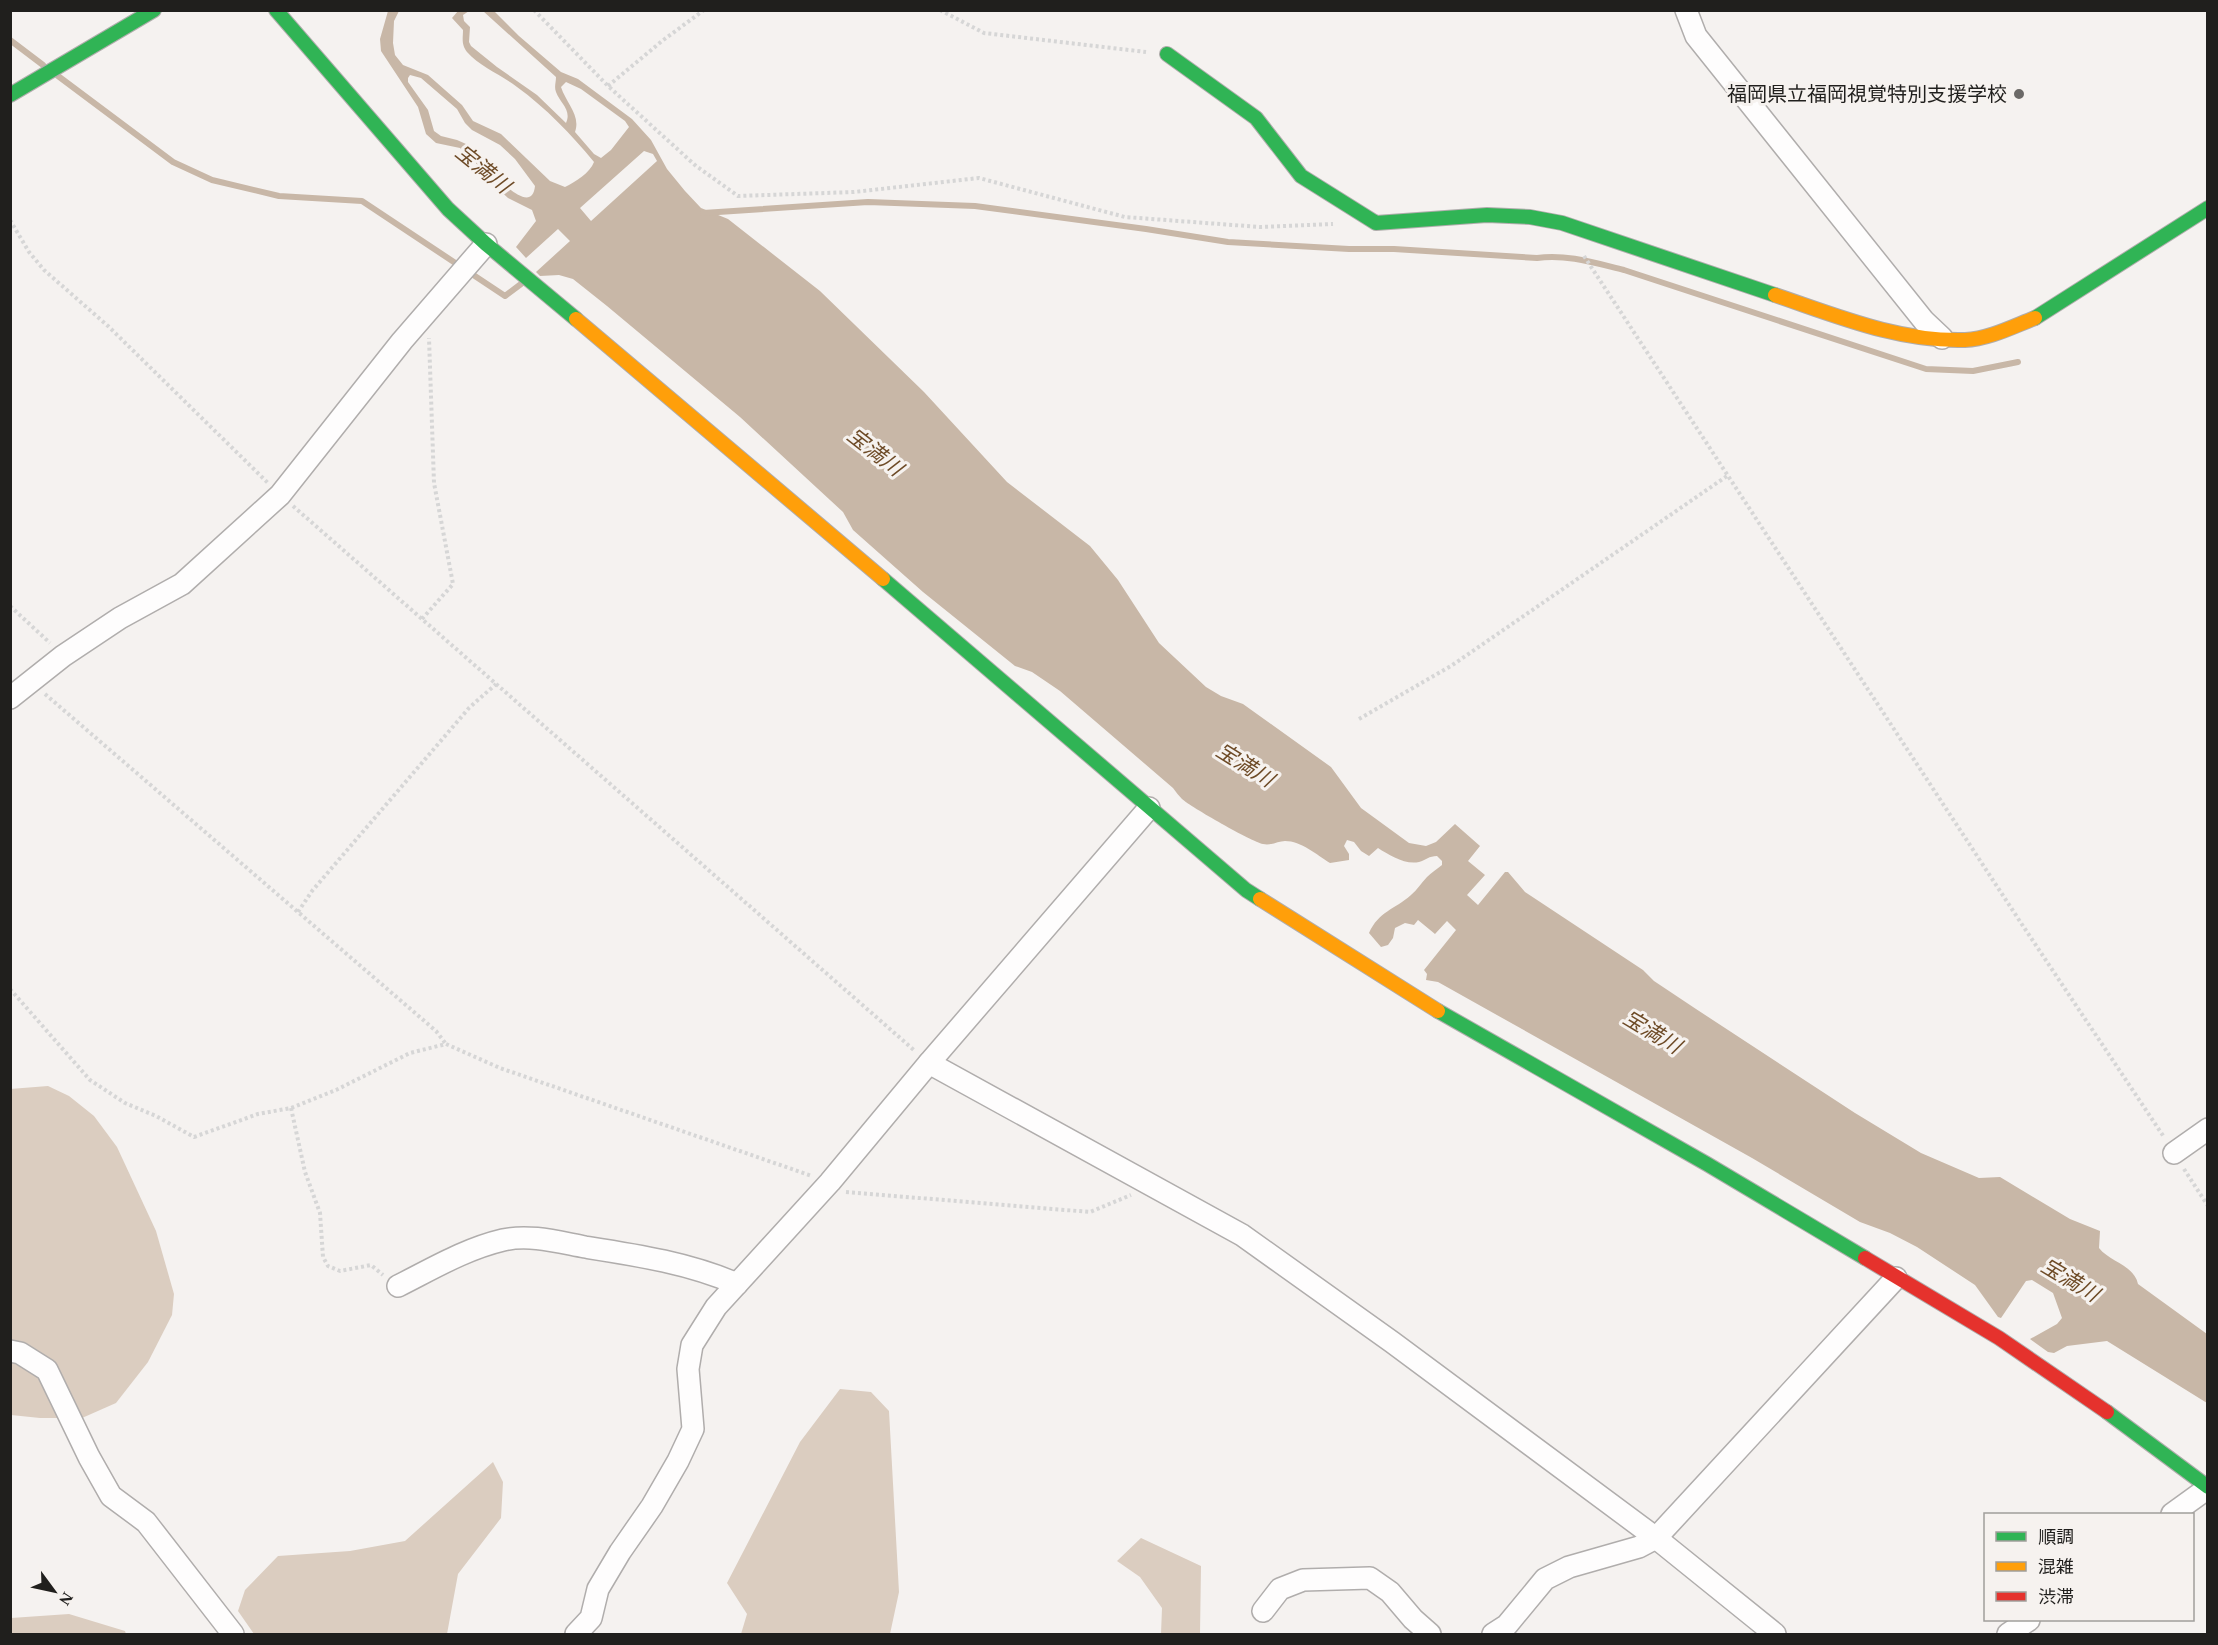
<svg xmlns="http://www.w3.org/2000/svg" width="2218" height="1645" viewBox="0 0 2218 1645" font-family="'Times New Roman','Noto Sans JP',serif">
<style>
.forest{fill:#dbcdc0}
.water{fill:#c8b7a7;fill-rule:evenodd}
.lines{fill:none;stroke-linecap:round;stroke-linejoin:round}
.stream{stroke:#c8b7a7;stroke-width:6}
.street-casing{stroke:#b0adac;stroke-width:24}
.fast-casing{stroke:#b0adac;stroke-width:16}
.slow-casing{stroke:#b0adac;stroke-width:16}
.jam-casing{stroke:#b0adac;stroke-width:16}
.path{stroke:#d6d6d6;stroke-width:4;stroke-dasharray:3 3;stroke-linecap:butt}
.street{stroke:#fefdfd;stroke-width:21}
.fast{stroke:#30b455;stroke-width:14}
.slow{stroke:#ff9f0a;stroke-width:14}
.jam{stroke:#e5322d;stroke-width:14}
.poi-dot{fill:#6b6967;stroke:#f6f2ef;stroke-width:2}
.labels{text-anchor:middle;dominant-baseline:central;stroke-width:6;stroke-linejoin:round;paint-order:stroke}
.poi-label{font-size:20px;fill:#201f1d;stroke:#f6f2ef;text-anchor:end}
.water-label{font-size:21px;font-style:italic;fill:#6e4b27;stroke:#f6f2ef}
</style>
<rect width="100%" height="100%" fill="#f5f2f0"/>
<!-- forest -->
<g class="forest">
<path d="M48,1086L69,1096L94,1116L117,1147L156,1231L174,1294L172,1315L148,1362L116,1403L82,1418H40L11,1415L10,1089Z"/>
<path d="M840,1389L871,1392L889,1411L899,1592L890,1634H741L747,1614L727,1583L800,1442Z"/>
<path d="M493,1462L503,1482L501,1518L458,1574L447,1634H254L238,1611L245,1590L278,1556L350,1551L405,1541Z"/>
<path d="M1141,1538L1201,1566L1200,1634H1161L1162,1608L1140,1577L1117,1561Z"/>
<path d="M69,1614L125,1631L126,1634H11V1618Z"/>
</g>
<!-- water -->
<path class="water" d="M388,11H399L394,21L393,43L395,55L403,65L428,75L462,105L473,121L501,134L550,181L565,187C575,182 590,173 594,162C571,134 546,108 517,87C502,75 480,67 467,52C461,44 463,39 463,30L452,18L458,11H469L463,15L464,21L470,27L469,42L471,46L497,67L537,95L566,123C572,110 560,103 556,92C554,87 556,82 556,77L483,11H494L519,36L561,72L578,79L632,119L651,140L667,169L685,191L701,208L728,219L820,291L924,392L1007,482L1090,546L1118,580L1159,643L1206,687L1221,696L1243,704L1331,767L1361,808L1409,843L1426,846L1436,842L1455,824L1480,846L1468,861L1485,875L1467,895L1478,905L1505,872H1508L1525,892L1643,970L1654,981L1696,1009L1855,1113L1921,1153L1979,1178L2000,1177L2070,1219L2100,1231L2099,1248C2110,1262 2134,1265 2138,1284L2207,1334V1403L2107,1341L2067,1346L2054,1353L2048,1352L2030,1339L2057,1324L2062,1318L2053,1293L2032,1280L2026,1281L2001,1318L1998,1317L1975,1285L1917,1247L1890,1233L1860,1222L1752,1158L1438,982L1426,980L1427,974L1424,970L1456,930L1447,921L1435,934L1418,920L1414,925L1405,923L1395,928L1393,938L1388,945L1381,947L1369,933C1379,911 1394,910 1411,895C1417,890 1421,883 1427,877C1431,873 1437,869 1442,865V861L1437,856C1429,856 1426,860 1419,862C1405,865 1389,855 1378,848L1369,856L1361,851L1354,842L1347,840L1344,846L1349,854V860L1330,863C1317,855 1301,841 1285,841C1278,841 1271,846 1263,844C1252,842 1191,807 1182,799C1179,796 1176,792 1173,788L1060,691L1032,672L1015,666L923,592L853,530L843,512L740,417L607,306L573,279L559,275L540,276L536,272L570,241L558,229L526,258L516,247L536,221L532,210L508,198L495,186L470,156L460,148L436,143L426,134L418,107L381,51L380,39ZM410,75L421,78L457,109L465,123L472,130L500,145L515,159L535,186C531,225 474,152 466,144L457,140L441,136L434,131L428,110L408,82V78ZM566,82L581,89L625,121L629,127L611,150L601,158L594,154L575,132C581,115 566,103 561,87ZM644,151L653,154L657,161L591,221L580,208Z"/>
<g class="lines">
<!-- stream -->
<g class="stream">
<path d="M10,40L43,65"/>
<path d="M58,76L173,162L212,180L279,196L362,201L505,296L521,284"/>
<path d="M703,213L868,202L975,206L1146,229L1228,242L1349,249H1394L1537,258C1567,254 1595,263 1624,270L1926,369L1973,371L2018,362"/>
</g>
<!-- street casing -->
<g class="street-casing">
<g id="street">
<path d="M1686,10L1696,36L1924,321L1942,338"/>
<path d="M10,698L63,656L120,618L182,584L280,495L402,341L486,244"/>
<path d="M929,1063L1242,1235L1392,1342L1656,1538L1775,1634"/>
<path d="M2174,1153L2208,1129"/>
<path d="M398,1286C432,1269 465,1249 503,1240C530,1234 558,1242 585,1247C636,1255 689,1263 737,1284"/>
<path d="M10,1351L20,1353L47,1370L89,1457L111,1496L146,1522L233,1634"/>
<path d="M2172,1514L2208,1488"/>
<path d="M1263,1611L1280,1589L1303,1580L1370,1578L1390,1592L1413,1619L1430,1634"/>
<path d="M576,1634L591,1618L598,1589L620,1552L652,1506L678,1461L693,1429L688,1369L692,1345L716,1307L830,1182L929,1063L1149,808"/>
<path d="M1493,1634L1507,1625L1545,1579L1569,1567L1639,1547L1656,1538L1896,1278"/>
<path d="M2008,1634L2029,1620"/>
</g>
</g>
<!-- fast casing -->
<g class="fast-casing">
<g id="fast">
<path d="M276,10L448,209L486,244L576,319"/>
<path d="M1167,54L1256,118L1301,176L1376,223L1487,215L1530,217L1562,223L1775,295"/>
<path d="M10,95L154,10"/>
<path d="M2035,318L2208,208"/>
<path d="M883,579L1246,890L1260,899"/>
<path d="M1438,1011L1707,1164L1865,1258"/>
<path d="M2107,1412L2208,1487"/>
</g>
</g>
<!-- slow casing -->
<g class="slow-casing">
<g id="slow">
<path d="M1775,295C1837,316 1899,342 1965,340C1989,339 2014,326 2035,318"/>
<path d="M576,319L883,579"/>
<path d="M1260,899L1438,1011"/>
</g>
</g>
<!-- jam casing -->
<g class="jam-casing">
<path id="jam" d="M1865,1258L1999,1338L2107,1412"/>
</g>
<!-- path -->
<g class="path">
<path d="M534,10L608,86L696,166L738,196L854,192L979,178L1125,217L1260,227L1333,224"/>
<path d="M940,10L984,33L1146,52"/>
<path d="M608,86L662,41L704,10"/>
<path d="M10,220L29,252L44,270L108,326L268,483"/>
<path d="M1584,256L2021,923L2164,1137"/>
<path d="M293,506L915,1051"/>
<path d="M10,606L50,643"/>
<path d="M422,619L453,584L434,483L429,338"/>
<path d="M45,694L436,1031L446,1044"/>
<path d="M1359,719L1451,666L1727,476"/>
<path d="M298,912L312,891L469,708L496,684"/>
<path d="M10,989L90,1080L125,1103L156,1116L194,1137L258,1114L291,1108L336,1090L410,1053L446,1044L500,1068L812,1176"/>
<path d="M291,1108L305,1172L320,1213L323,1257L328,1266L340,1271L371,1265L383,1275"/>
<path d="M2184,1169L2208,1206"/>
<path d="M846,1192L1090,1212L1131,1195"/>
</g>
<!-- street -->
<use href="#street" class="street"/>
<!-- fast -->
<use href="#fast" class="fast"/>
<!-- slow -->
<use href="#slow" class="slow"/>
<!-- jam -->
<use href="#jam" class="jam"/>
</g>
<!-- markers -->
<circle class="poi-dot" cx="2019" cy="94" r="6"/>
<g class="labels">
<!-- poi labels -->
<g class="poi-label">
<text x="2007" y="94">福岡県立福岡視覚特別支援学校</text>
</g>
<!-- water labels -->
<g class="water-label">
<text transform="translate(483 169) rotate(39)">宝満川</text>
<text transform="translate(875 452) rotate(38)">宝満川</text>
<text transform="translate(1245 765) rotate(32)">宝満川</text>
<text transform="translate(1652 1032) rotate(31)">宝満川</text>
<text transform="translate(2070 1280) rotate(31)">宝満川</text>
</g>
</g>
<!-- border -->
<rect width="2218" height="1645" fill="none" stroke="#201f1d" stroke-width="24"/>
<!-- legend -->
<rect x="1984" y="1513" width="210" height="108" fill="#f6f2ef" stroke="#a09e9b" stroke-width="1.5"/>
<rect x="1996" y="1532" width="30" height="9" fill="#30b455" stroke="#a09e9b" stroke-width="1.5"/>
<text x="2038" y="1543" font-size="18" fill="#201f1d">順調</text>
<rect x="1996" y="1562" width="30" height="9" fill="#ff9f0a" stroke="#a09e9b" stroke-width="1.5"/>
<text x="2038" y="1573" font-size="18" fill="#201f1d">混雑</text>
<rect x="1996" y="1592" width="30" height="9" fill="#e5322d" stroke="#a09e9b" stroke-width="1.5"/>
<text x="2038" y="1603" font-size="18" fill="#201f1d">渋滞</text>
<!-- north arrow -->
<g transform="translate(54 1591) rotate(123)" stroke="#f6f2ef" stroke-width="4.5" paint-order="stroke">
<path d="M0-4.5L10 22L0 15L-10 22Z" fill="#201f1d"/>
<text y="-9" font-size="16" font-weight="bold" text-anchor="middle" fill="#201f1d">N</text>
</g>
</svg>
